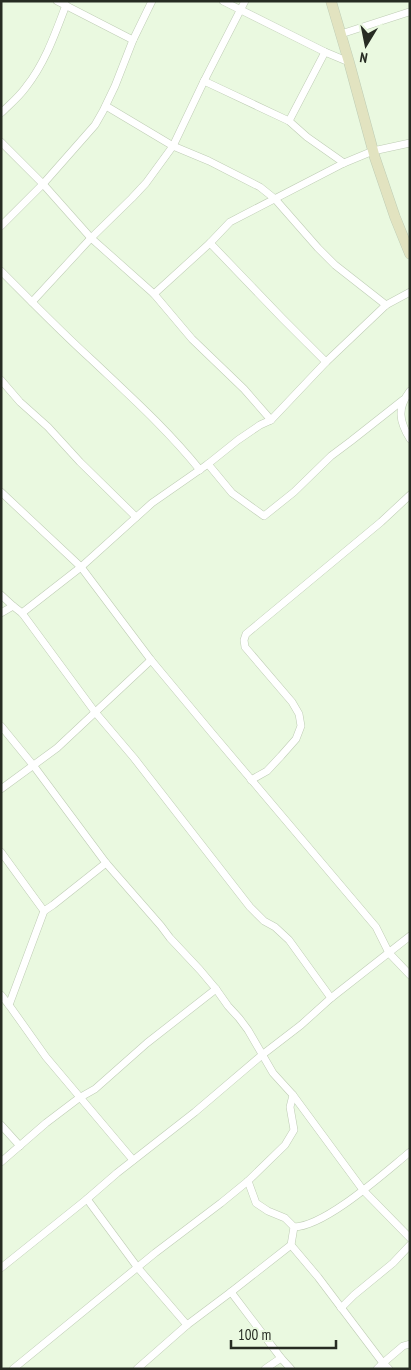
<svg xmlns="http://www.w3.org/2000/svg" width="411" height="1370" viewBox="0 0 411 1370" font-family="'PT Sans Narrow',sans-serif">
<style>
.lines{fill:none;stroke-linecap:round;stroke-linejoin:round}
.street-casing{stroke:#bfcdb5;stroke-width:8}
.secondary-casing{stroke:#bfcdb5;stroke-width:11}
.street{stroke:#fff;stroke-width:7}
.secondary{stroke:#e2e3c0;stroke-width:10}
</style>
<rect width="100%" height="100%" fill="#eaf9e0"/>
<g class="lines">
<!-- street casing -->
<g class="street-casing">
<g id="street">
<path d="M57,1L133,40"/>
<path d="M223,1L325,52L349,62"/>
<path d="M341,34L409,12"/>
<path d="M204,81L289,121L307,137L344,163"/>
<path d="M106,106L173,146L209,161L260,187L275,199L318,248L335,265L386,305"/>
<path d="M1,113C9,105 19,97 26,87C45,63 55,34 66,5"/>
<path d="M289,121L325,52"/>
<path d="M1,142L43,184L91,238L154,294L192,339L244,389L271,420"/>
<path d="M1,226L43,184L95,125L103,111L115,86L133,40L152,1"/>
<path d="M210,243L282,318L326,362"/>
<path d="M1,271C31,301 61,332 92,360C130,396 167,429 200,470"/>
<path d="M154,294L210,243L230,222L344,163L373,151L410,143"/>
<path d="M32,302L91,238L132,198L146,183L173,146L204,81L245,1"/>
<path d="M1,380L20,402L48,427L80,462L136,517"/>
<path d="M410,391C397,408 399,421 410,439"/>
<path d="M208,464L232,493L264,516L294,492L331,456L351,441L403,400"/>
<path d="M1,492L81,567L151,660L211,732L376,927L389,953L410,975"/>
<path d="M1,595L13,606"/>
<path d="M1,613L13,606L22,613L95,712L134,758L250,907L264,921L275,927L289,940L331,998"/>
<path d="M22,613L81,567L152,503L208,464L238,440L260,425L271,420L326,362L386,305L410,292"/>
<path d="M1,726L33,765L106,863L161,926L170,938L200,970L216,989L228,1006L239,1018L248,1030L273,1073L293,1095L290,1107L294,1130L285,1145L248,1181L221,1203L155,1253L13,1369"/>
<path d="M251,780L267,771L281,756L296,739L301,726L299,714L292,702L245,647L244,640L246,634L381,522L410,495"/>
<path d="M1,789L57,748L151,660"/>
<path d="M1,852L44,911"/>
<path d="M1,995L9,1005L46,1057L133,1160"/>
<path d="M9,1005L44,911L53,905L106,863"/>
<path d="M293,1095L363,1190L410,1238"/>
<path d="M1,1125L20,1146"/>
<path d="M1,1162L46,1123L79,1098L95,1089L147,1043L216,989"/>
<path d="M248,1181L256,1203L268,1211L285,1218L294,1227L291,1245L231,1292L281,1358L291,1369"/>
<path d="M87,1199L138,1268L187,1325L231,1292"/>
<path d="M294,1227C326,1226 384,1173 410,1152"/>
<path d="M291,1245L318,1277L383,1363L377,1369"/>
<path d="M1,1268L87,1199L117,1173L195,1112L262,1055L301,1025L331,998L410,936"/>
<path d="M341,1308L354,1295L393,1263L410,1245"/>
<path d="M137,1369L187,1325"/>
<path d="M265,1369L281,1358"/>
<path d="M389,1369L383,1363L403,1346L410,1344"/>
</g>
</g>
<!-- secondary casing -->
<g class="secondary-casing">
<path id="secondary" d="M331,1L349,62L375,158L395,217L410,254"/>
</g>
<!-- street -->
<use href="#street" class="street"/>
<!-- secondary -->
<use href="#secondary" class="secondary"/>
</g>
<!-- border -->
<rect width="411" height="1370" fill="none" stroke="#272c23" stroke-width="5"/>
<!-- north arrow -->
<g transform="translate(366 45) rotate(190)" stroke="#eaf9e0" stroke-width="4" paint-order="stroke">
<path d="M0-4L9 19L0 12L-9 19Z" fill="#272c23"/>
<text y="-8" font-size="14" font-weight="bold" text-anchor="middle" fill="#272c23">N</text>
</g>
<!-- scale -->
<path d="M231 1340v8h105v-8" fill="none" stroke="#272c23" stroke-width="2.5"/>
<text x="238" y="1340" font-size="15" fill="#272c23" stroke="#eaf9e0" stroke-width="4" paint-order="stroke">100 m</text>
</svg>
